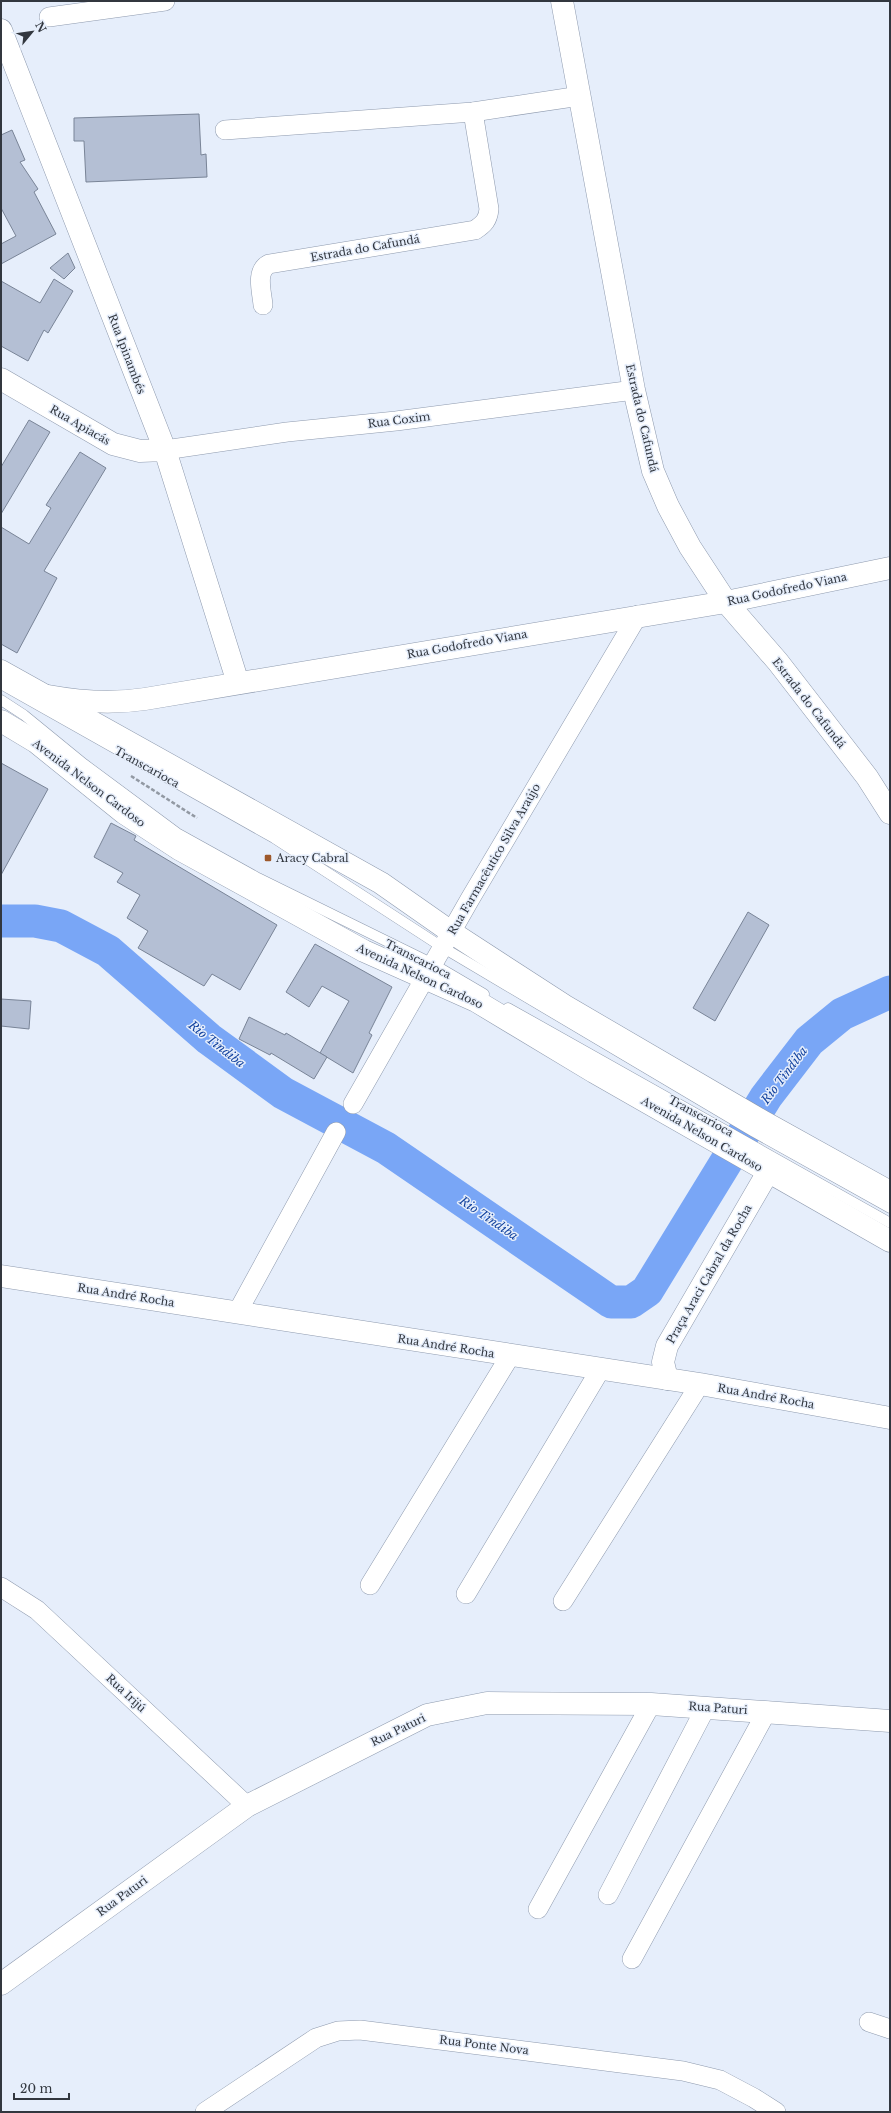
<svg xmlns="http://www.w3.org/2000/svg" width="891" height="2113" viewBox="0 0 891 2113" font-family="'Libre Baskerville',serif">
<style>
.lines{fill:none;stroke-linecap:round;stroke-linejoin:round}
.river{stroke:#79a6f6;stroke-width:33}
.building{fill:#b4bfd4;stroke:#798497}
.service-casing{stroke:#8e9aae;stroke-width:11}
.minor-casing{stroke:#8e9aae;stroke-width:20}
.tertiary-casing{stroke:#8e9aae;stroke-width:23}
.secondary-casing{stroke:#8e9aae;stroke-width:23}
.primary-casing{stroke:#8e9aae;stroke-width:23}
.path{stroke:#9299a3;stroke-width:2.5;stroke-dasharray:4 2;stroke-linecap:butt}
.service{stroke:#fff;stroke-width:10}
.minor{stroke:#fff;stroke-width:19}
.tertiary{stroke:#fff;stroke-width:22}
.secondary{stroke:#fff;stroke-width:22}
.primary{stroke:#fff;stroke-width:22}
.poi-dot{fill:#9d582b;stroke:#e6eefb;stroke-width:1.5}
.labels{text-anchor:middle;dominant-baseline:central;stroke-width:3;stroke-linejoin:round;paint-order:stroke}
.street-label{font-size:11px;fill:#32373f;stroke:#e6eefb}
.poi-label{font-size:11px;fill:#32373f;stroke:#e6eefb;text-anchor:start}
.water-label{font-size:12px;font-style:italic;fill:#13439f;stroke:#e6eefb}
</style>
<rect width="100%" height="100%" fill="#e6eefb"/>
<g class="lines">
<!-- river -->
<path class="river" d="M1,921H35L61,926L108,951L209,1039L283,1093L386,1148L611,1302H631L647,1291L766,1097L809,1041L842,1014L890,992"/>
</g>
<!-- building -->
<g class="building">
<path d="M199,114L201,155L206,154L207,177L86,182L84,141H74V118Z"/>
<path d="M12,130L25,160L20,162L38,189L34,192L56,234L1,264V244L16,236L1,208V135Z"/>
<path d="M68,253L75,268L64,279L50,268Z"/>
<path d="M54,279L73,291L48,333L44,330L28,361L1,346V281L40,303Z"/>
<path d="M29,420L50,432L1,514V467Z"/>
<path d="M80,452L106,468L44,571L57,578L17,653L1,644V527L29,544L51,508L46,505Z"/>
<path d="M1,763L48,789L1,875Z"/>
<path d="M111,823L136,836L134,840L277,925L240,990L212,974L204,986L138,948L148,931L127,918L140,895L117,882L123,873L94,857Z"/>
<path d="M748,912L769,925L715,1021L693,1008Z"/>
<path d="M315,944L392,987L369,1033L372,1035L353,1073L320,1053L349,1001L322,986L309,1007L286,992Z"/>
<path d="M1,999L31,1001L29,1029L1,1026Z"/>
<path d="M249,1017L285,1035L286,1033L327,1057L314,1079L271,1053L270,1055L239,1039Z"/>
</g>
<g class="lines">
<!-- service casing -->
<g class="service-casing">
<g id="service">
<path d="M1,684L274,838L442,947L754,1132L890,1208"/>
<path d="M1,700L24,715L84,764L177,833L258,878L433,964L484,994"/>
<path d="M508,1008L890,1223"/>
</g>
</g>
<!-- minor casing -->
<g class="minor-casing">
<g id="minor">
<path d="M49,17L165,1"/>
<path d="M225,130L473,112L580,96"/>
<path d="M263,305C262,292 255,271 269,264L475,230C484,224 488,220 489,209L473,112"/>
<path d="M165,450L287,432L396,421L634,390"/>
<path d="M353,1104L470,899L638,615"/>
<path d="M237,1313L336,1132"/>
<path d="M370,1585L510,1356"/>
<path d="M1,1587L37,1610L247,1806"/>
<path d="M466,1594L600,1370"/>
<path d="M563,1601L700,1384"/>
<path d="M608,1895L706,1707"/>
<path d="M538,1909L651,1704"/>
<path d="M632,1959L767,1711"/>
<path d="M869,2022L890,2029"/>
<path d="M205,2112L316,2038L338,2031L360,2030L683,2071L720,2080L754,2098L776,2112"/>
</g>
</g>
<!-- tertiary casing -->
<g class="tertiary-casing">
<g id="tertiary">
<path d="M1,30L165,450"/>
<path d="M667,1379L663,1362L667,1346L768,1172"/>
<path d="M1,1984L247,1806L427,1715L487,1703L651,1704L890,1721"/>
</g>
</g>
<!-- secondary casing -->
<g class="secondary-casing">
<g id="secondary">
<path d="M562,1L634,390L653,471L668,506L690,547L726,602L778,662L867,777L890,813"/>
<path d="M1,379L113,444L140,451L165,450L238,683"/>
<path d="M48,696C81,702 112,704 145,699L726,602L890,568"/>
<path d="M1,1276L700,1384L890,1418"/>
</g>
</g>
<!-- primary casing -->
<g class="primary-casing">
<g id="primary">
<path d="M1,671L381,883L451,932L565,1006L762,1121L890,1192"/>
<path d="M1,721L36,742L124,813L179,849L364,951L476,1001L594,1072L890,1241"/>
</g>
</g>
<!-- path -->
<path class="path" d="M131,776L197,818"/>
<!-- service -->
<use href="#service" class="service"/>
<!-- minor -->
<use href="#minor" class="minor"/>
<!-- tertiary -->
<use href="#tertiary" class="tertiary"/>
<!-- secondary -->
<use href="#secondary" class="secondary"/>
<!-- primary -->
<use href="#primary" class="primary"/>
</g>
<!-- markers -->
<rect class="poi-dot" x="264" y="854" width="8" height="8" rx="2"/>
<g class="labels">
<!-- street labels -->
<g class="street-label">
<text transform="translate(365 248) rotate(-10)">Estrada do Cafundá</text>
<text transform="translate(127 354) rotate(69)">Rua Ipinambés</text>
<text transform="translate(642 418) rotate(77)">Estrada do Cafundá</text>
<text transform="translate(399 420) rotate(-7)">Rua Coxim</text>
<text transform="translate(80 425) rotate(30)">Rua Apiacás</text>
<text transform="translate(787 589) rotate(-12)">Rua Godofredo Viana</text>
<text transform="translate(467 644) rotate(-10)">Rua Godofredo Viana</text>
<text transform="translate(809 703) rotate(52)">Estrada do Cafundá</text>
<text transform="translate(147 767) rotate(29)">Transcarioca</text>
<text transform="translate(89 783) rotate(37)">Avenida Nelson Cardoso</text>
<text transform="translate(494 859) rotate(-60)">Rua Farmacêutico Silva Araújo</text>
<text transform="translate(418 959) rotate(27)">Transcarioca</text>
<text transform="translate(420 976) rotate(25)">Avenida Nelson Cardoso</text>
<text transform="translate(701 1116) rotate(29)">Transcarioca</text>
<text transform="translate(702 1134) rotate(30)">Avenida Nelson Cardoso</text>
<text transform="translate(709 1274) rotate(-60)">Praça Araci Cabral da Rocha</text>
<text transform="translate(126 1295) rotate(9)">Rua André Rocha</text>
<text transform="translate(446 1346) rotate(9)">Rua André Rocha</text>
<text transform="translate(766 1396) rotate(10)">Rua André Rocha</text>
<text transform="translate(126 1693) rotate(43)">Rua Irijú</text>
<text transform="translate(718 1708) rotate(4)">Rua Paturi</text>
<text transform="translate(398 1730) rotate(-26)">Rua Paturi</text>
<text transform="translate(122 1896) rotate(-36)">Rua Paturi</text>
<text transform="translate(484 2045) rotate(7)">Rua Ponte Nova</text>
</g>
<!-- poi labels -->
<g class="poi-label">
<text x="276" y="858">Aracy Cabral</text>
</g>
<!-- water labels -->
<g class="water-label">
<text transform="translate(217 1044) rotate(38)">Rio Tindiba</text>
<text transform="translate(784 1075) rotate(-53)">Rio Tindiba</text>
<text transform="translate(489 1218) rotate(34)">Rio Tindiba</text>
</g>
</g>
<!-- border -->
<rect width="891" height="2113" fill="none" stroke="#32373f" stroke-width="4"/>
<!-- north arrow -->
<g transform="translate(32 32) rotate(61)" stroke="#e6eefb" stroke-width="3" paint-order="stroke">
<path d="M0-3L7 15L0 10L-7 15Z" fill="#32373f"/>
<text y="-6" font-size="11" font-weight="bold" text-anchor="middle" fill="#32373f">N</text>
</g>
<!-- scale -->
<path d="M14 2093v6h55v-6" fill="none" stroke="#32373f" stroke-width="2"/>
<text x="20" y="2093" font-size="12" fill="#32373f" stroke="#e6eefb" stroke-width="3" paint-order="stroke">20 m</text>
</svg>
